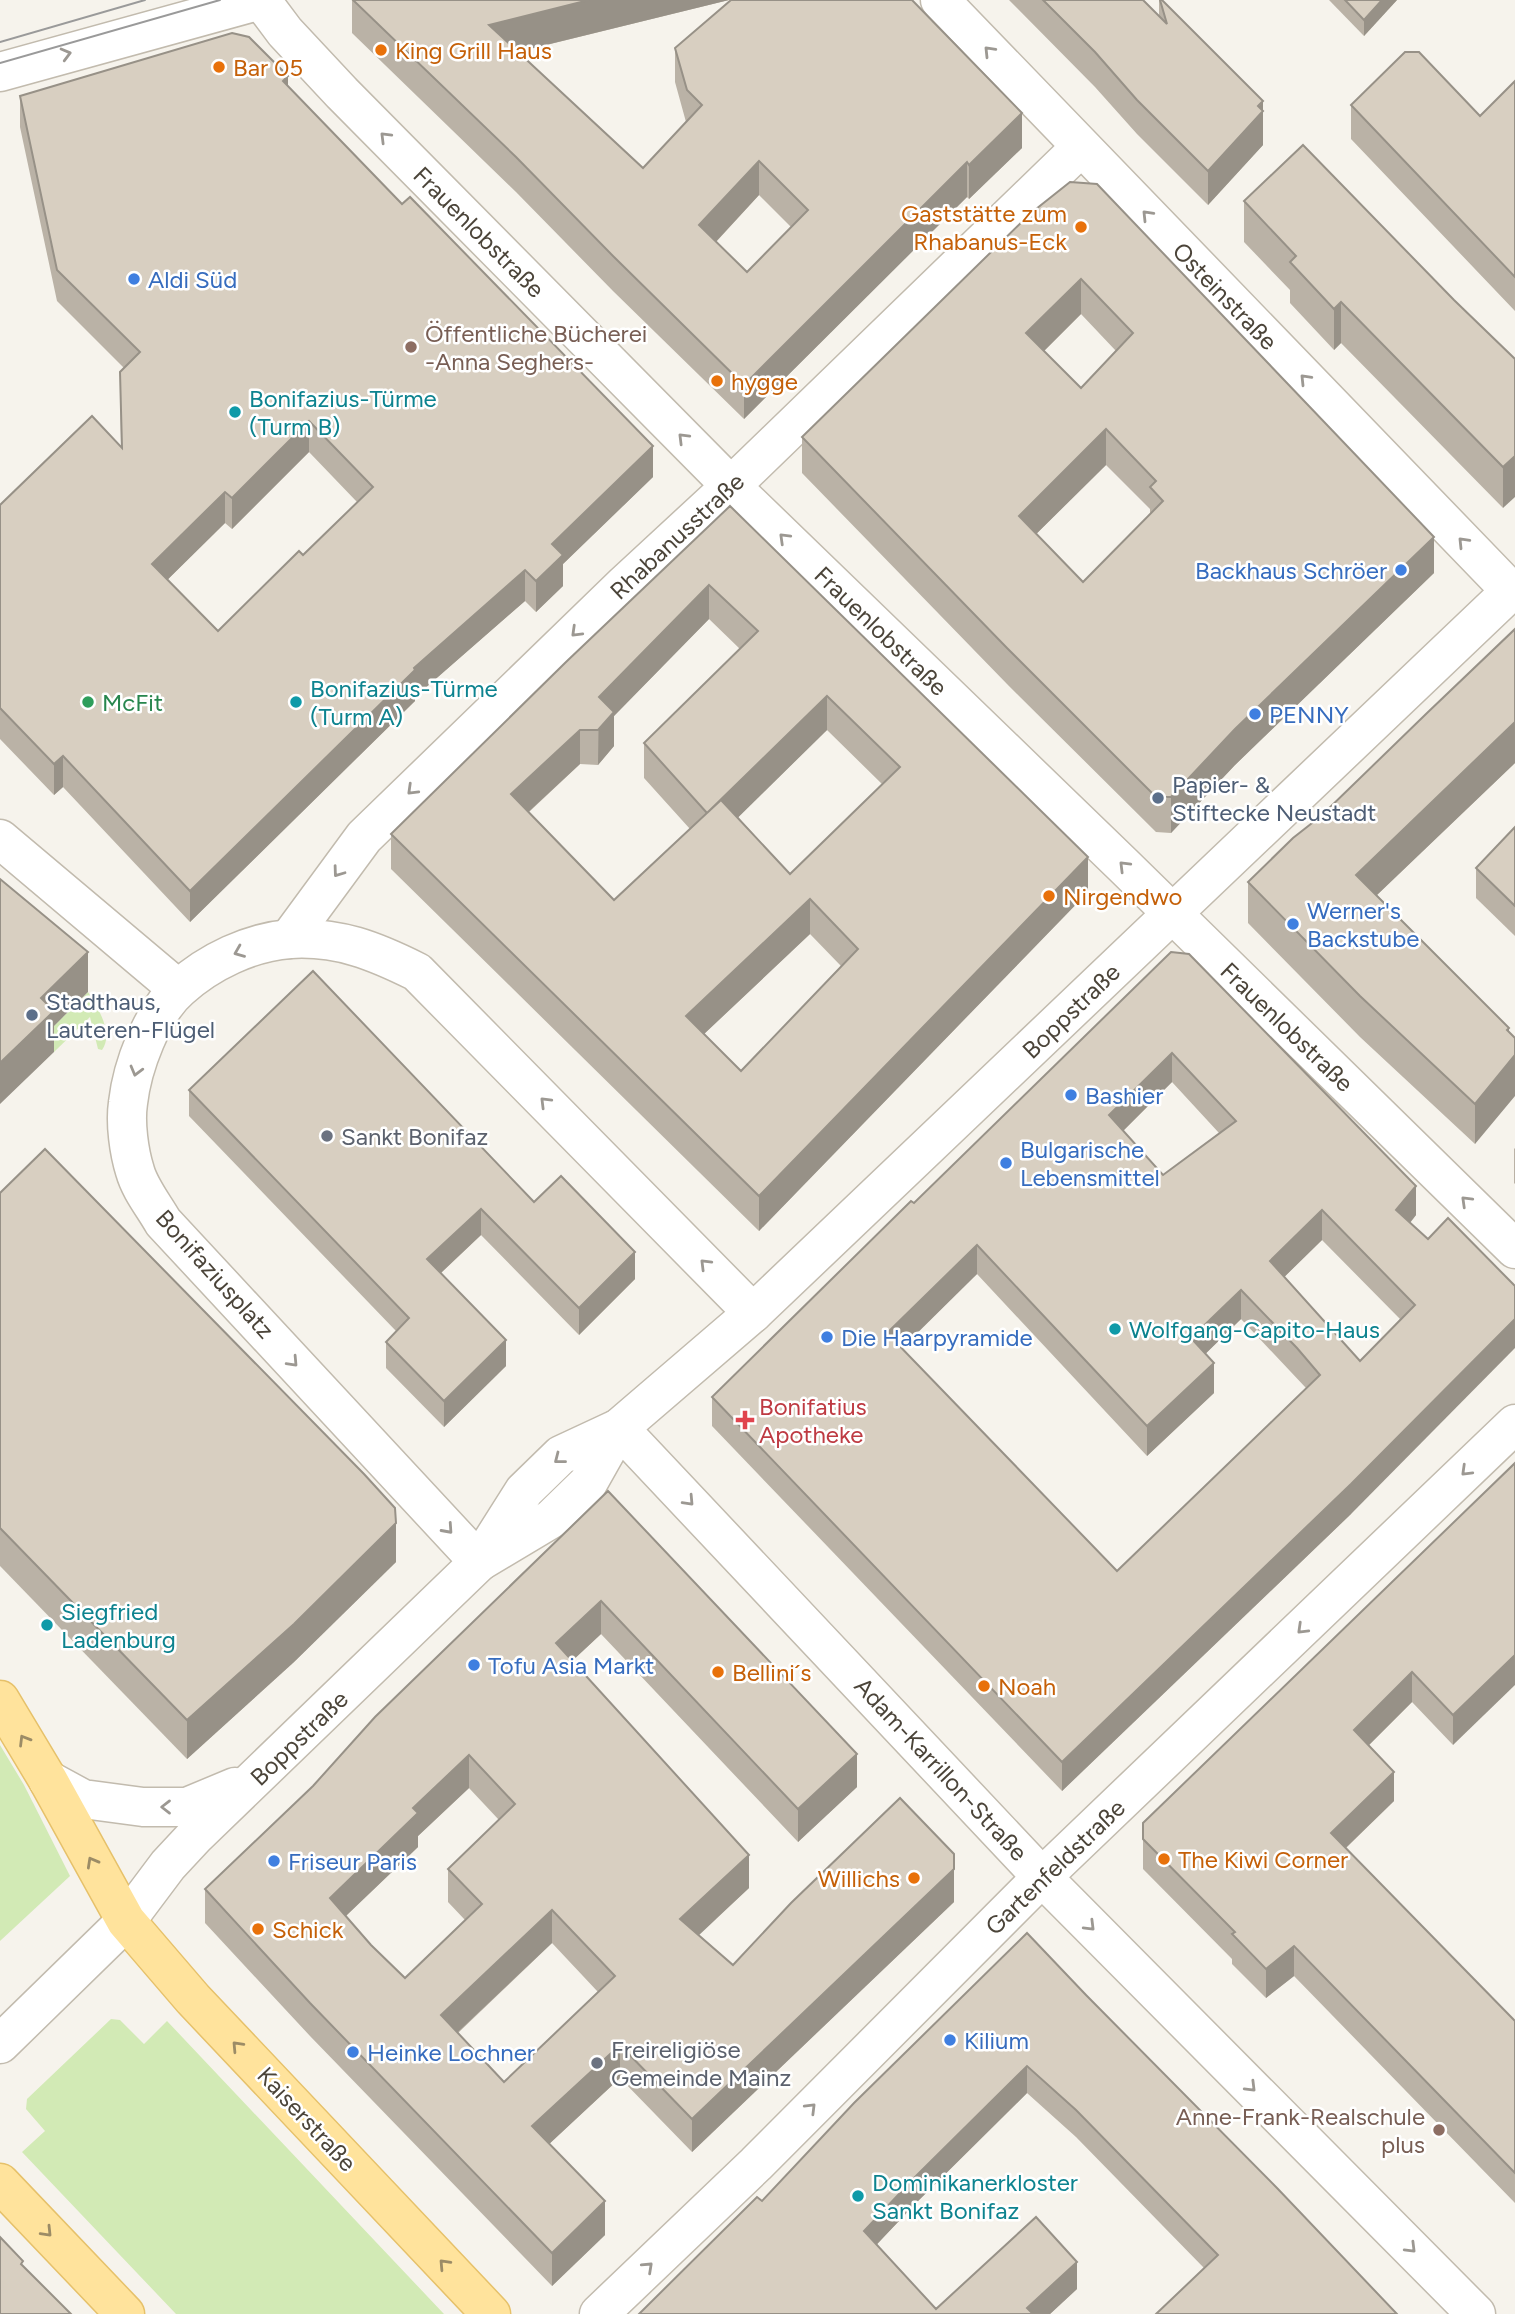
<svg xmlns="http://www.w3.org/2000/svg" width="1515" height="2314" viewBox="0 0 1515 2314" font-family="Figtree,sans-serif">
<style>
.green{fill:#d2eab5}
.lines{fill:none;stroke-linecap:round;stroke-linejoin:round}
.minor-casing{stroke:#c2bbae;stroke-width:41}
.major-casing{stroke:#e6c16a;stroke-width:41}
.minor{stroke:#fff;stroke-width:38}
.major{stroke:#ffe39c;stroke-width:38}
.tram{stroke:#9a9a9a;stroke-width:2}
.wall{fill:#bab2a6;fill-rule:evenodd}
.shaded-wall{fill:#979187}
.building{fill:#d8cfc1;stroke:#979187;stroke-width:2;fill-rule:evenodd}
.oneway{stroke:#9c9892}
.oneway2{stroke:#9c8c66}
.food-dot{fill:#e8710a;stroke:#fff;stroke-width:2.5}
.shop-dot{fill:#3f7fe0;stroke:#fff;stroke-width:2.5}
.education-dot{fill:#8d6e63;stroke:#fff;stroke-width:2.5}
.culture-dot{fill:#0f9aa8;stroke:#fff;stroke-width:2.5}
.leisure-dot{fill:#2e9e5b;stroke:#fff;stroke-width:2.5}
.service-dot{fill:#5c6f8a;stroke:#fff;stroke-width:2.5}
.worship-dot{fill:#6b7280;stroke:#fff;stroke-width:2.5}
.health-dot{fill:#e0444e;stroke:#fff;stroke-width:2.5}
.labels{text-anchor:middle;dominant-baseline:central;stroke-width:5;stroke-linejoin:round;paint-order:stroke}
.food-label{font-size:24px;fill:#c56008;stroke:#fff;text-anchor:start}
.street-label{font-size:24px;fill:#4b4439;stroke:#fff}
.shop-label{font-size:24px;fill:#366cbe;stroke:#fff;text-anchor:start}
.education-label{font-size:24px;fill:#785e54;stroke:#fff;text-anchor:start}
.culture-label{font-size:24px;fill:#0d838f;stroke:#fff;text-anchor:start}
.leisure-label{font-size:24px;fill:#27864d;stroke:#fff;text-anchor:start}
.service-label{font-size:24px;fill:#4e5e75;stroke:#fff;text-anchor:start}
.worship-label{font-size:24px;fill:#5b616d;stroke:#fff;text-anchor:start}
.health-label{font-size:24px;fill:#be3a42;stroke:#fff;text-anchor:start}
</style>
<rect width="100%" height="100%" fill="#f6f3ec"/>
<!-- green -->
<g class="green">
<path d="M88,992C98,1007 114,1034 102,1050L98,1049L90,1017L54,1052L41,1039Z"/>
<path d="M0,1745L24,1785L70,1876L0,1941Z"/>
<path d="M111,2019L120,2020L144,2044L167,2021L444,2314H176L22,2152L45,2131L26,2109L27,2099Z"/>
</g>
<g class="lines">
<!-- minor casing -->
<g class="minor-casing">
<g id="minor">
<path d="M261,0L285,32L342,93L731,486L1123,865L1515,1249"/>
<path d="M940,0L1511,591"/>
<path d="M0,72L261,0"/>
<path d="M0,839L178,989"/>
<path d="M289,939L364,837L625,584L731,486L1081,147"/>
<path d="M619,1428L1042,1877L1476,2314"/>
<path d="M479,1562L163,1222C154,1206 140,1189 135,1171C129,1152 125,1123 128,1103C132,1067 152,1012 180,988C209,962 250,942 290,939C338,936 375,951 417,972L753,1313"/>
<path d="M479,1562L524,1491L561,1455L619,1428L753,1313L1515,587"/>
<path d="M48,1780L83,1799L143,1807H187L235,1787"/>
<path d="M0,2044L126,1921L168,1865L195,1836L479,1562L551,1519L588,1483L619,1428"/>
<path d="M599,2314L756,2164L1042,1877L1515,1424"/>
</g>
</g>
<!-- major casing -->
<g class="major-casing">
<g id="major">
<path d="M0,1700L48,1780L126,1921L193,1999L491,2314"/>
<path d="M0,2183L125,2314"/>
</g>
</g>
<!-- minor -->
<use href="#minor" class="minor"/>
<!-- major -->
<use href="#major" class="major"/>
<!-- tram -->
<g class="tram">
<path d="M0,42L145,0"/>
<path d="M0,63L220,0"/>
</g>
</g>
<!-- wall -->
<g class="wall">
<path d="M352,0H729L518,52L643,168L686,122L675,82V48L1022,148L969,199L967,197L744,419L613,291L516,192L352,33ZM759,195L791,227L747,272L716,242Z"/>
<path d="M1009,0H1143L1159,16V0H1162L1263,145L1208,205L1137,134L1095,87Z"/>
<path d="M1329,0H1397L1364,36Z"/>
<path d="M1515,81V311L1351,139V105L1480,116Z"/>
<path d="M288,87L653,477L563,564V586L536,612L525,601L415,697V701L190,922L63,787L54,795L0,739V505L121,447L120,372L124,368L57,301L20,127V96ZM309,452L357,502L303,555L218,631L167,580L225,523L232,529Z"/>
<path d="M1244,201L1454,300L1515,359L1503,508L1341,343L1334,350L1290,303V290L1244,242Z"/>
<path d="M1031,213L1434,573L1235,765L1171,833L1156,832L1007,684L802,473V437ZM1081,314L1116,351L1081,388L1044,351ZM1106,465L1150,509V515L1083,582L1036,534Z"/>
<path d="M730,506L1088,892L759,1231L391,869V834ZM709,619L740,649L644,743V778L690,829L614,900L529,812L580,764L598,765L614,746V716ZM827,730L882,784L790,874L738,817ZM810,934L841,966L741,1071L704,1034Z"/>
<path d="M1515,629V763L1377,895L1509,1028L1475,1144L1360,1037L1248,923V882L1321,816Z"/>
<path d="M1515,827V936L1476,898V868Z"/>
<path d="M1171,952L1416,1215L1410,1223L1428,1239L1448,1218L1351,1514L1062,1791L712,1426V1397L914,1203ZM1172,1082L1219,1133L1163,1175L1123,1131ZM1322,1240L1400,1319L1360,1361L1284,1277ZM977,1274L1147,1456L1214,1393L1205,1354L1241,1319L1306,1388L1117,1571L901,1348Z"/>
<path d="M189,1090L534,1202L635,1279L579,1335L481,1235L441,1273L506,1366L444,1427L386,1368V1342L396,1331L189,1116Z"/>
<path d="M1515,1148V1184L1514,1183V1149Z"/>
<path d="M0,1193L396,1562L294,1662L187,1759L0,1566Z"/>
<path d="M1515,1463L1453,1745L1412,1702L1369,1745L1394,1801L1346,1848L1515,2021V2203L1294,1976L1266,1998L1232,1964V1959L1143,1869V1823Z"/>
<path d="M608,1491L857,1787L798,1842L601,1634L572,1661L749,1888L698,1935L733,1965L954,1887V1902L692,2152L620,2078L549,2144L605,2235L552,2286L310,2036L205,1923V1889L313,1786ZM469,1788L499,1820L448,1869V1902L465,1920L405,1978L371,1945L346,1916L418,1847V1836ZM552,1943L598,1992L504,2082L458,2033Z"/>
<path d="M1086,1995L1397,2314L1204,2268L1076,2137L1027,2093L916,2203L876,2245L936,2309L1077,2289L1050,2314H639L762,2201Z"/>
</g>
<!-- shaded-wall -->
<g class="shaded-wall">
<path d="M589,0H729L489,59V25Z"/>
<path d="M1382,0H1397L1364,36V20Z"/>
<path d="M288,76V107L283,81Z"/>
<path d="M1263,101V145L1208,205V171Z"/>
<path d="M1022,113V148L969,199V165Z"/>
<path d="M759,161V195L699,260V225Z"/>
<path d="M967,162V197L744,419V385Z"/>
<path d="M1081,279V314L1026,369V333Z"/>
<path d="M1341,302V343L1334,350V309Z"/>
<path d="M309,421V452L232,529V498Z"/>
<path d="M1106,429V465L1019,551V516Z"/>
<path d="M653,446V477L563,564V586L536,612V581L552,544Z"/>
<path d="M1515,456V497L1503,508V467Z"/>
<path d="M225,492V523L152,595V564Z"/>
<path d="M1434,537V573L1235,765L1171,833V797L1235,729Z"/>
<path d="M525,570V601L415,697V701L190,922V891L414,668Z"/>
<path d="M709,585V619L614,716V746L598,765L599,697Z"/>
<path d="M827,696V730L707,848V813Z"/>
<path d="M1515,722V763L1356,915V875Z"/>
<path d="M580,730V764L511,828V794Z"/>
<path d="M63,756V787L54,795V764Z"/>
<path d="M1088,857V892L759,1231V1196Z"/>
<path d="M810,899V934L686,1051V1016Z"/>
<path d="M88,952V992L54,1026V1052L0,1104V1063L41,998Z"/>
<path d="M1509,1028V1063L1515,1055V1096L1475,1144V1104L1507,1030Z"/>
<path d="M1172,1053V1082L1109,1145V1115Z"/>
<path d="M1416,1186V1215L1396,1240V1210Z"/>
<path d="M481,1209V1235L427,1286V1259Z"/>
<path d="M1322,1210V1240L1270,1291V1261Z"/>
<path d="M977,1245V1274L887,1363V1333Z"/>
<path d="M635,1252V1279L579,1335V1308Z"/>
<path d="M1241,1290V1319L1191,1368V1338Z"/>
<path d="M1515,1319V1348L1351,1514L1062,1791V1762Z"/>
<path d="M506,1340V1366L444,1427V1401Z"/>
<path d="M1214,1363V1393L1147,1456V1426Z"/>
<path d="M396,1523V1562L294,1662L187,1759V1720Z"/>
<path d="M601,1601V1634L556,1676V1643Z"/>
<path d="M1515,1655V1685L1453,1745V1715Z"/>
<path d="M1412,1672V1702L1354,1760V1730Z"/>
<path d="M857,1754V1787L798,1842V1809Z"/>
<path d="M469,1755V1788L418,1836V1847L330,1931V1898L413,1808Z"/>
<path d="M1394,1772V1801L1331,1862V1833Z"/>
<path d="M954,1854V1902L692,2152V2119Z"/>
<path d="M749,1855V1888L680,1953V1919Z"/>
<path d="M552,1910V1943L441,2048V2015Z"/>
<path d="M1294,1946V1976L1266,1998V1969Z"/>
<path d="M620,2045V2078L532,2160V2126Z"/>
<path d="M1027,2066V2093L916,2203L864,2258V2231L916,2176Z"/>
<path d="M605,2201V2235L552,2286V2253Z"/>
<path d="M1077,2262V2289L1050,2314H1027V2308Z"/>
</g>
<!-- building -->
<g class="building">
<path d="M353,0H589L489,25L643,168L702,105L687,90L675,48L731,0H912L1022,113L969,165L967,162L744,385L613,256L516,157ZM759,161L808,210L747,272L699,225Z"/>
<path d="M1043,0H1143L1167,24L1160,0H1162L1263,101L1258,106L1263,111L1208,171L1137,100L1095,52Z"/>
<path d="M1345,0H1382L1364,20Z"/>
<path d="M232,33L249,37L288,76L283,81L402,204L410,197L653,446L552,544L563,555L536,581L525,570L414,668L415,670L190,891L63,756L54,764L0,708V505L92,416L122,448L120,372L140,352L57,270L20,96ZM309,421L373,487L303,555L299,551L218,631L152,564L225,492L232,498Z"/>
<path d="M1405,52H1419L1480,116L1515,81V277L1351,105Z"/>
<path d="M1303,145L1454,300L1515,359V456L1503,467L1341,302L1334,309L1290,262L1296,256L1244,201Z"/>
<path d="M1070,182L1097,184L1434,537L1235,729L1171,797H1156L1007,648L802,437L1031,213ZM1081,279L1133,333L1081,388L1026,333ZM1106,429L1156,481L1150,487L1163,501L1083,582L1019,516Z"/>
<path d="M730,506L1088,857L759,1196L391,834L566,662ZM709,585L758,631L644,743L707,813L614,900L511,794L580,730H598L614,712L599,697ZM827,696L900,767L790,874L721,800L707,813ZM810,899L858,949L741,1071L686,1016Z"/>
<path d="M1515,629V722L1356,875L1509,1028L1507,1030L1515,1038V1055L1475,1104L1360,996L1248,882L1293,838L1321,816L1426,714Z"/>
<path d="M1515,827V906L1476,868Z"/>
<path d="M0,879L88,952L41,998L54,1011L0,1063Z"/>
<path d="M1171,952L1189,954L1416,1186L1396,1210L1428,1239L1448,1218L1515,1286V1319L1351,1484L1062,1762L712,1397L911,1201L914,1203ZM1172,1053L1236,1121L1163,1175L1109,1115ZM1322,1210L1415,1305L1360,1361L1270,1261ZM977,1245L1147,1426L1214,1363L1191,1338L1241,1290L1297,1348L1320,1375L1117,1571L887,1333Z"/>
<path d="M313,971L534,1202L561,1176L635,1252L579,1308L481,1209L427,1259L506,1340L444,1401L386,1342L409,1318L189,1090Z"/>
<path d="M45,1149L364,1474L395,1508L396,1523L294,1624L187,1720L0,1528V1193Z"/>
<path d="M1515,1463V1655L1453,1715L1412,1672L1354,1730L1394,1772L1331,1833L1515,2021V2173L1294,1946L1266,1969L1232,1934L1235,1932L1143,1839V1823Z"/>
<path d="M608,1491L857,1754L798,1809L601,1601L556,1643L749,1855L680,1919L733,1965L791,1903L900,1798L954,1854V1869L692,2119L620,2045L532,2126L605,2201L552,2253L310,2003L205,1889L313,1786L375,1717ZM469,1755L515,1804L448,1869L482,1904L405,1978L371,1945L330,1898L418,1813L413,1808ZM552,1910L615,1976L504,2082L441,2015Z"/>
<path d="M1027,1933L1086,1995L1277,2188L1397,2314H1156L1218,2255L1076,2110L1027,2066L916,2176L864,2231L936,2309L1036,2217L1077,2262L1027,2308L1033,2314H639L757,2197L762,2201L854,2103Z"/>
<path d="M0,2237L23,2261L21,2264L71,2314H0Z"/>
</g>
<!-- one-way arrows -->
<defs><path id="oneway-chevron" d="M-2-3.5L2.5 0L-2 3.5" fill="none" stroke-width="1.6" stroke-linecap="round" stroke-linejoin="round" transform="scale(1.75)"/></defs>
<g class="oneway">
<use href="#oneway-chevron" transform="translate(989 51) rotate(-134)"/>
<use href="#oneway-chevron" transform="translate(66 54) rotate(-15)"/>
<use href="#oneway-chevron" transform="translate(385 137) rotate(-135)"/>
<use href="#oneway-chevron" transform="translate(1147 215) rotate(-134)"/>
<use href="#oneway-chevron" transform="translate(1305 379) rotate(-134)"/>
<use href="#oneway-chevron" transform="translate(683 438) rotate(-135)"/>
<use href="#oneway-chevron" transform="translate(784 538) rotate(-136)"/>
<use href="#oneway-chevron" transform="translate(1463 542) rotate(-134)"/>
<use href="#oneway-chevron" transform="translate(576 632) rotate(136)"/>
<use href="#oneway-chevron" transform="translate(412 790) rotate(136)"/>
<use href="#oneway-chevron" transform="translate(1124 866) rotate(-135)"/>
<use href="#oneway-chevron" transform="translate(338 872) rotate(126)"/>
<use href="#oneway-chevron" transform="translate(239 952) rotate(158)"/>
<use href="#oneway-chevron" transform="translate(136 1071) rotate(105)"/>
<use href="#oneway-chevron" transform="translate(545 1102) rotate(-135)"/>
<use href="#oneway-chevron" transform="translate(1466 1201) rotate(-136)"/>
<use href="#oneway-chevron" transform="translate(705 1264) rotate(-135)"/>
<use href="#oneway-chevron" transform="translate(293 1362) rotate(47)"/>
<use href="#oneway-chevron" transform="translate(559 1459) rotate(142)"/>
<use href="#oneway-chevron" transform="translate(1466 1471) rotate(136)"/>
<use href="#oneway-chevron" transform="translate(689 1501) rotate(47)"/>
<use href="#oneway-chevron" transform="translate(448 1529) rotate(48)"/>
<use href="#oneway-chevron" transform="translate(1302 1629) rotate(136)"/>
<use href="#oneway-chevron" transform="translate(166 1807) rotate(-180)"/>
<use href="#oneway-chevron" transform="translate(1090 1926) rotate(45)"/>
<use href="#oneway-chevron" transform="translate(1251 2087) rotate(45)"/>
<use href="#oneway-chevron" transform="translate(811 2108) rotate(-45)"/>
<use href="#oneway-chevron" transform="translate(1411 2248) rotate(45)"/>
<use href="#oneway-chevron" transform="translate(648 2267) rotate(-43)"/>
</g>
<g class="oneway2">
<use href="#oneway-chevron" transform="translate(24 1740) rotate(-121)"/>
<use href="#oneway-chevron" transform="translate(92 1862) rotate(-119)"/>
<use href="#oneway-chevron" transform="translate(237 2046) rotate(-133)"/>
<use href="#oneway-chevron" transform="translate(47 2232) rotate(46)"/>
<use href="#oneway-chevron" transform="translate(444 2264) rotate(-133)"/>
</g>
<!-- markers -->
<g class="food-dot">
<circle cx="381" cy="50" r="7"/>
<circle cx="219" cy="67" r="7"/>
<circle cx="1081" cy="227" r="7"/>
<circle cx="717" cy="381" r="7"/>
<circle cx="1049" cy="896" r="7"/>
<circle cx="718" cy="1672" r="7"/>
<circle cx="984" cy="1686" r="7"/>
<circle cx="1164" cy="1859" r="7"/>
<circle cx="914" cy="1878" r="7"/>
<circle cx="258" cy="1929" r="7"/>
</g>
<g class="shop-dot">
<circle cx="134" cy="279" r="7"/>
<circle cx="1401" cy="570" r="7"/>
<circle cx="1255" cy="714" r="7"/>
<circle cx="1293" cy="924" r="7"/>
<circle cx="1071" cy="1095" r="7"/>
<circle cx="1006" cy="1163" r="7"/>
<circle cx="827" cy="1337" r="7"/>
<circle cx="474" cy="1665" r="7"/>
<circle cx="274" cy="1861" r="7"/>
<circle cx="950" cy="2040" r="7"/>
<circle cx="353" cy="2052" r="7"/>
</g>
<g class="education-dot">
<circle cx="411" cy="347" r="7"/>
<circle cx="1439" cy="2130" r="7"/>
</g>
<g class="culture-dot">
<circle cx="235" cy="412" r="7"/>
<circle cx="296" cy="702" r="7"/>
<circle cx="1115" cy="1329" r="7"/>
<circle cx="47" cy="1625" r="7"/>
<circle cx="858" cy="2196" r="7"/>
</g>
<circle class="leisure-dot" cx="88" cy="702" r="7"/>
<g class="service-dot">
<circle cx="1158" cy="798" r="7"/>
<circle cx="32" cy="1015" r="7"/>
</g>
<g class="worship-dot">
<circle cx="327" cy="1136" r="7"/>
<circle cx="597" cy="2063" r="7"/>
</g>
<path class="health-dot" d="M741.5 1409.5h7v7h7v7h-7v7h-7v-7h-7v-7h7z"/>
<g class="labels">
<!-- food labels -->
<g class="food-label">
<text x="395" y="50">King Grill Haus</text>
<text x="233" y="67">Bar 05</text>
<text x="1067" y="213" text-anchor="end">Gaststätte zum<tspan x="1067" dy="28">Rhabanus-Eck</tspan></text>
<text x="731" y="381">hygge</text>
<text x="1063" y="896">Nirgendwo</text>
<text x="732" y="1672">Bellini´s</text>
<text x="998" y="1686">Noah</text>
<text x="1178" y="1859">The Kiwi Corner</text>
<text x="900" y="1878" text-anchor="end">Willichs</text>
<text x="272" y="1929">Schick</text>
</g>
<!-- street labels -->
<g class="street-label">
<text transform="translate(479 232) rotate(45)">Frauenlobstraße</text>
<text transform="translate(1225 296) rotate(46)">Osteinstraße</text>
<text transform="translate(677 536) rotate(-43)">Rhabanusstraße</text>
<text transform="translate(881 631) rotate(44)">Frauenlobstraße</text>
<text transform="translate(1071 1011) rotate(-44)">Boppstraße</text>
<text transform="translate(1287 1027) rotate(44)">Frauenlobstraße</text>
<text transform="translate(215 1274) rotate(48)">Bonifaziusplatz</text>
<text transform="translate(299 1738) rotate(-44)">Boppstraße</text>
<text transform="translate(941 1769) rotate(47)">Adam-Karrillon-Straße</text>
<text transform="translate(1055 1867) rotate(-44)">Gartenfeldstraße</text>
<text transform="translate(307 2119) rotate(47)">Kaiserstraße</text>
</g>
<!-- shop labels -->
<g class="shop-label">
<text x="148" y="279">Aldi Süd</text>
<text x="1387" y="570" text-anchor="end">Backhaus Schröer</text>
<text x="1269" y="714">PENNY</text>
<text x="1307" y="910">Werner's<tspan x="1307" dy="28">Backstube</tspan></text>
<text x="1085" y="1095">Bashier</text>
<text x="1020" y="1149">Bulgarische<tspan x="1020" dy="28">Lebensmittel</tspan></text>
<text x="841" y="1337">Die Haarpyramide</text>
<text x="488" y="1665">Tofu Asia Markt</text>
<text x="288" y="1861">Friseur Paris</text>
<text x="964" y="2040">Kilium</text>
<text x="367" y="2052">Heinke Lochner</text>
</g>
<!-- education labels -->
<g class="education-label">
<text x="425" y="333">Öffentliche Bücherei<tspan x="425" dy="28">-Anna Seghers-</tspan></text>
<text x="1425" y="2116" text-anchor="end">Anne-Frank-Realschule<tspan x="1425" dy="28">plus</tspan></text>
</g>
<!-- culture labels -->
<g class="culture-label">
<text x="249" y="398">Bonifazius-Türme<tspan x="249" dy="28">(Turm B)</tspan></text>
<text x="310" y="688">Bonifazius-Türme<tspan x="310" dy="28">(Turm A)</tspan></text>
<text x="1129" y="1329">Wolfgang-Capito-Haus</text>
<text x="61" y="1611">Siegfried<tspan x="61" dy="28">Ladenburg</tspan></text>
<text x="872" y="2182">Dominikanerkloster<tspan x="872" dy="28">Sankt Bonifaz</tspan></text>
</g>
<!-- leisure labels -->
<g class="leisure-label">
<text x="102" y="702">McFit</text>
</g>
<!-- service labels -->
<g class="service-label">
<text x="1172" y="784">Papier- &amp;<tspan x="1172" dy="28">Stiftecke Neustadt</tspan></text>
<text x="46" y="1001">Stadthaus,<tspan x="46" dy="28">Lauteren-Flügel</tspan></text>
</g>
<!-- worship labels -->
<g class="worship-label">
<text x="341" y="1136">Sankt Bonifaz</text>
<text x="611" y="2049">Freireligiöse<tspan x="611" dy="28">Gemeinde Mainz</tspan></text>
</g>
<!-- health labels -->
<g class="health-label">
<text x="759" y="1406">Bonifatius<tspan x="759" dy="28">Apotheke</tspan></text>
</g>
</g>
</svg>
